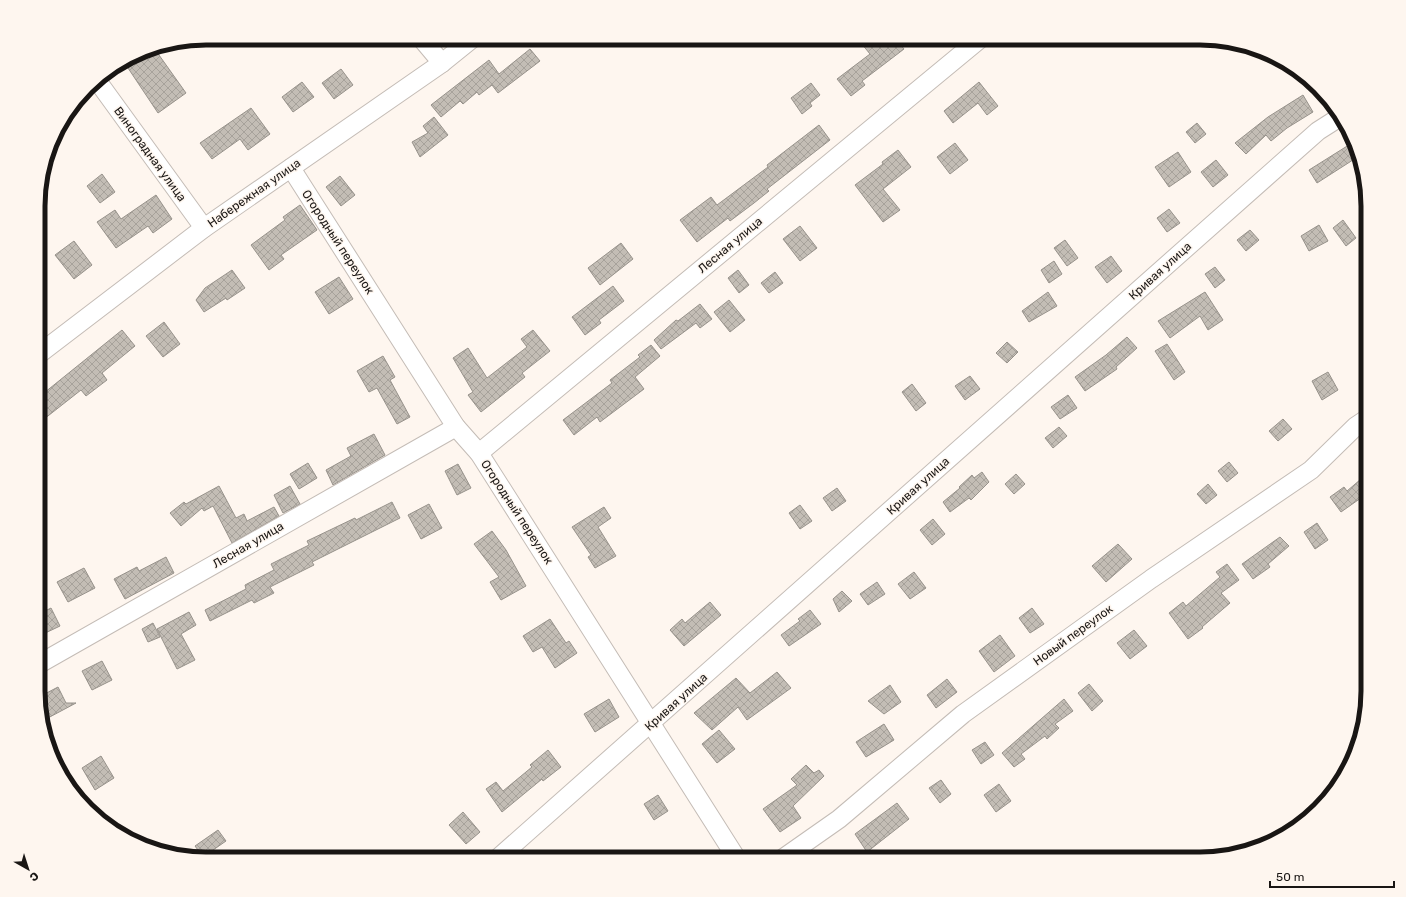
<svg xmlns="http://www.w3.org/2000/svg" width="1406" height="897" viewBox="0 0 1406 897" font-family="Rubik,sans-serif">
<style>
.building{fill:url(#building-cross-hatch);stroke:#97928b}
.lines{fill:none;stroke-linecap:round;stroke-linejoin:round}
.street-casing{stroke:#c4bcb6;stroke-width:20}
.street{stroke:#fff;stroke-width:18}
.labels{text-anchor:middle;dominant-baseline:central;stroke-width:3;stroke-linejoin:round;paint-order:stroke}
.street-label{font-size:12px;fill:#191614;stroke:#fef6ef}
.rim{fill:none;stroke:#191614;stroke-width:5}
</style>
<defs>
<pattern id="building-cross-hatch" width="8" height="8" patternUnits="userSpaceOnUse"><rect width="8" height="8" fill="#c3bdb5"/><path d="M0 0l8 8M0 8l8-8" fill="none" stroke="#a7a29b"/></pattern>
</defs>
<rect width="100%" height="100%" fill="#fef6ef"/>
<!-- building -->
<g class="building">
<path d="M857,38H895L904,49L862,81L865,85L851,96L837,79L870,54Z"/>
<path d="M154,48L186,93L158,113L124,62L142,51Z"/>
<path d="M530,49L540,61L498,93L492,85L479,95L477,92L463,104L460,101L441,117L431,105L489,60L499,74Z"/>
<path d="M341,69L353,85L334,99L322,83Z"/>
<path d="M302,82L314,97L293,112L282,97Z"/>
<path d="M979,82L998,106L987,115L978,103L953,123L944,111Z"/>
<path d="M811,83L820,95L810,103L812,106L802,114L791,98Z"/>
<path d="M1303,95L1313,112L1287,128L1271,141L1266,135L1246,154L1235,143L1268,117Z"/>
<path d="M251,108L270,134L248,150L240,139L212,159L200,143Z"/>
<path d="M434,117L448,135L420,157L412,142L428,133L423,126Z"/>
<path d="M1197,123L1206,134L1195,143L1186,132Z"/>
<path d="M819,125L830,140L767,189L769,191L754,203L730,221L728,218L697,242L680,220L711,197L717,205L768,167L767,165Z"/>
<path d="M955,143L968,160L950,174L937,157Z"/>
<path d="M1352,143L1356,158L1317,183L1309,170Z"/>
<path d="M898,150L911,167L883,189L900,210L883,222L855,185L883,164L882,162Z"/>
<path d="M1178,152L1191,172L1169,187L1155,167Z"/>
<path d="M1216,160L1228,175L1213,187L1201,172Z"/>
<path d="M102,174L115,192L100,203L87,186Z"/>
<path d="M340,176L355,195L341,206L326,187Z"/>
<path d="M156,195L172,219L153,233L148,226L116,248L97,222L115,210L121,219Z"/>
<path d="M300,205L317,230L281,255L284,259L269,270L251,245L285,220L283,217Z"/>
<path d="M1169,209L1180,223L1167,232L1157,218Z"/>
<path d="M1343,220L1356,238L1346,246L1333,228Z"/>
<path d="M1319,225L1328,241L1309,251L1301,236Z"/>
<path d="M800,226L817,248L800,261L783,239Z"/>
<path d="M1250,230L1259,240L1246,251L1237,240Z"/>
<path d="M1065,240L1078,258L1067,266L1054,248Z"/>
<path d="M74,241L92,265L74,279L55,255Z"/>
<path d="M621,243L633,259L600,285L588,268Z"/>
<path d="M1111,256L1122,271L1107,283L1095,267Z"/>
<path d="M1054,261L1062,274L1049,283L1041,270Z"/>
<path d="M1215,267L1225,280L1215,288L1205,274Z"/>
<path d="M232,270L245,288L227,300L226,298L204,312L196,300L205,288Z"/>
<path d="M738,270L749,285L739,293L728,278Z"/>
<path d="M775,272L783,283L769,293L761,283Z"/>
<path d="M339,277L353,299L329,314L315,292Z"/>
<path d="M613,286L624,301L599,320L601,323L585,335L572,317Z"/>
<path d="M1048,292L1057,306L1029,322L1022,311Z"/>
<path d="M1205,292L1223,320L1208,330L1200,316L1170,338L1158,321Z"/>
<path d="M729,300L745,320L730,332L714,312Z"/>
<path d="M700,304L712,319L700,328L696,323L661,349L654,340L676,320L678,321Z"/>
<path d="M164,322L180,344L163,357L146,336Z"/>
<path d="M122,330L135,346L102,373L107,380L86,396L81,390L39,423V397Z"/>
<path d="M533,330L550,351L522,373L525,377L481,412L468,395L473,392L453,358L468,348L487,378L527,347L521,339Z"/>
<path d="M1127,337L1137,348L1116,367L1117,369L1085,391L1075,377L1106,355Z"/>
<path d="M1007,342L1018,352L1007,363L996,353Z"/>
<path d="M1167,344L1185,372L1174,380L1155,351Z"/>
<path d="M651,345L660,356L635,377L644,389L600,422L597,417L574,435L563,420L612,383L610,380L640,357L638,355Z"/>
<path d="M383,356L395,377L390,380L410,417L397,424L377,388L369,392L357,371Z"/>
<path d="M1328,372L1338,390L1322,400L1312,381Z"/>
<path d="M970,376L980,389L965,400L955,386Z"/>
<path d="M912,384L926,403L916,411L902,392Z"/>
<path d="M1068,395L1077,408L1060,419L1051,407Z"/>
<path d="M1283,419L1292,429L1278,441L1269,431Z"/>
<path d="M1059,427L1067,436L1053,448L1045,438Z"/>
<path d="M374,434L385,455L333,485L326,470L351,456L347,448Z"/>
<path d="M1229,462L1238,473L1227,482L1218,471Z"/>
<path d="M308,463L317,478L299,489L290,474Z"/>
<path d="M458,464L471,488L457,495L445,471Z"/>
<path d="M982,472L989,482L971,500L969,498L950,512L943,502L960,488L959,487L972,475L974,478Z"/>
<path d="M1368,473V493L1341,512L1330,497L1344,487L1347,491Z"/>
<path d="M1016,474L1025,484L1014,494L1005,484Z"/>
<path d="M1208,484L1217,495L1206,504L1197,494Z"/>
<path d="M219,486L236,518L244,514L247,521L274,507L279,516L232,543L213,506L204,511L202,508L181,526L170,513L184,502L186,504Z"/>
<path d="M290,486L300,504L283,513L274,495Z"/>
<path d="M837,488L846,501L832,511L823,498Z"/>
<path d="M392,502L400,518L312,562L314,565L270,587L274,593L254,603L252,600L210,621L205,610L246,589L245,585L274,570L271,564L309,545L307,541L355,518L356,520Z"/>
<path d="M429,504L442,528L421,539L408,515Z"/>
<path d="M800,505L812,521L800,529L789,513Z"/>
<path d="M604,507L611,518L598,527L616,556L595,568L588,557L591,555L572,527Z"/>
<path d="M933,519L945,534L932,545L920,530Z"/>
<path d="M1317,523L1328,540L1315,549L1304,532Z"/>
<path d="M492,531L506,550L526,586L501,600L490,582L499,577L474,544Z"/>
<path d="M1280,537L1289,546L1268,564L1270,567L1253,579L1242,564Z"/>
<path d="M1118,544L1132,559L1106,582L1092,566Z"/>
<path d="M166,557L174,573L125,599L114,579L137,567L139,571Z"/>
<path d="M1227,564L1239,580L1221,593L1230,603L1202,627L1203,628L1188,639L1169,613L1183,602L1186,606L1220,577L1216,572Z"/>
<path d="M84,568L95,588L68,602L57,582Z"/>
<path d="M914,572L926,588L910,599L898,584Z"/>
<path d="M877,582L885,594L868,605L860,594Z"/>
<path d="M842,591L852,601L839,612L833,599Z"/>
<path d="M710,602L721,615L684,646L670,630L682,619L685,623Z"/>
<path d="M51,608L60,626L39,636V614Z"/>
<path d="M1032,608L1044,624L1030,633L1019,618Z"/>
<path d="M810,610L821,624L789,646L781,635L800,621L798,619Z"/>
<path d="M189,612L196,625L181,634L195,660L177,669L157,629Z"/>
<path d="M550,619L566,643L569,641L577,653L555,668L542,647L533,652L523,636Z"/>
<path d="M153,623L160,637L148,642L142,629Z"/>
<path d="M1134,630L1147,646L1130,659L1117,643Z"/>
<path d="M1000,635L1015,656L994,672L979,651Z"/>
<path d="M102,661L112,680L92,690L82,671Z"/>
<path d="M777,672L791,688L747,720L738,707L712,730L694,713L736,678L750,693Z"/>
<path d="M947,679L957,692L936,708L927,695Z"/>
<path d="M1089,684L1103,701L1092,711L1078,693Z"/>
<path d="M890,685L901,702L884,714L868,701Z"/>
<path d="M58,687L66,703H76L46,719L39,706V697Z"/>
<path d="M609,699L619,717L595,732L584,714Z"/>
<path d="M1064,699L1073,711L1055,724L1059,728L1047,739L1045,736L1021,754L1025,759L1014,767L1002,753Z"/>
<path d="M884,724L894,740L866,757L856,742Z"/>
<path d="M719,730L735,749L717,763L702,744Z"/>
<path d="M985,742L994,755L981,764L972,750Z"/>
<path d="M548,750L561,767L543,781L542,779L502,812L486,789L496,782L503,791L532,767L530,765Z"/>
<path d="M101,756L114,778L95,790L82,768Z"/>
<path d="M806,765L814,773L819,770L824,776L793,806L801,818L780,832L763,809L797,785L791,779Z"/>
<path d="M941,780L951,794L940,803L929,788Z"/>
<path d="M999,784L1011,801L996,812L984,795Z"/>
<path d="M658,795L668,811L654,820L644,804Z"/>
<path d="M897,803L909,819L867,852L855,834Z"/>
<path d="M463,812L480,832L466,844L449,825Z"/>
<path d="M218,830L226,841L203,857L195,846Z"/>
</g>
<g class="lines">
<!-- street casing -->
<g class="street-casing">
<g id="street">
<path d="M421,38L442,63"/>
<path d="M96,79L204,228"/>
<path d="M291,168L456,427L479,453L737,859"/>
<path d="M39,354L204,228L442,63L473,38"/>
<path d="M479,453L981,38"/>
<path d="M39,664L456,427"/>
<path d="M497,859L1318,131L1340,117"/>
<path d="M782,859L839,819L963,714L1151,579L1311,470L1356,426L1368,418"/>
</g>
</g>
<!-- street -->
<use href="#street" class="street"/>
</g>
<g class="labels">
<!-- street labels -->
<g class="street-label">
<text transform="translate(150 154) rotate(54)">Виноградная улица</text>
<text transform="translate(254 193) rotate(-35)">Набережная улица</text>
<text transform="translate(338 242) rotate(57)">Огородный переулок</text>
<text transform="translate(730 245) rotate(-40)">Лесная улица</text>
<text transform="translate(1160 271) rotate(-42)">Кривая улица</text>
<text transform="translate(918 486) rotate(-42)">Кривая улица</text>
<text transform="translate(517 512) rotate(57)">Огородный переулок</text>
<text transform="translate(248 545) rotate(-30)">Лесная улица</text>
<text transform="translate(1073 635) rotate(-36)">Новый переулок</text>
<text transform="translate(676 702) rotate(-42)">Кривая улица</text>
</g>
</g>
<!-- crop -->
<path d="M0 0H1406V897H0ZM206 45H1200A161 161 0 0 1 1361 206V691A161 161 0 0 1 1200 852H206A161 161 0 0 1 45 691V206A161 161 0 0 1 206 45Z" fill="#fef6ef" fill-rule="evenodd"/>
<path class="rim" d="M206 45H1200A161 161 0 0 1 1361 206V691A161 161 0 0 1 1200 852H206A161 161 0 0 1 45 691V206A161 161 0 0 1 206 45Z"/>
<!-- north arrow -->
<g transform="translate(28 869) rotate(141)" stroke="#fef6ef" stroke-width="3" paint-order="stroke">
<path d="M0-3L7 15L0 10L-7 15Z" fill="#191614"/>
<text y="-6" font-size="11" font-weight="bold" text-anchor="middle" fill="#191614">С</text>
</g>
<!-- scale -->
<path d="M1270 881v6h124v-6" fill="none" stroke="#191614" stroke-width="2"/>
<text x="1276" y="881" font-size="12" fill="#191614" stroke="#fef6ef" stroke-width="3" paint-order="stroke">50 m</text>
</svg>
